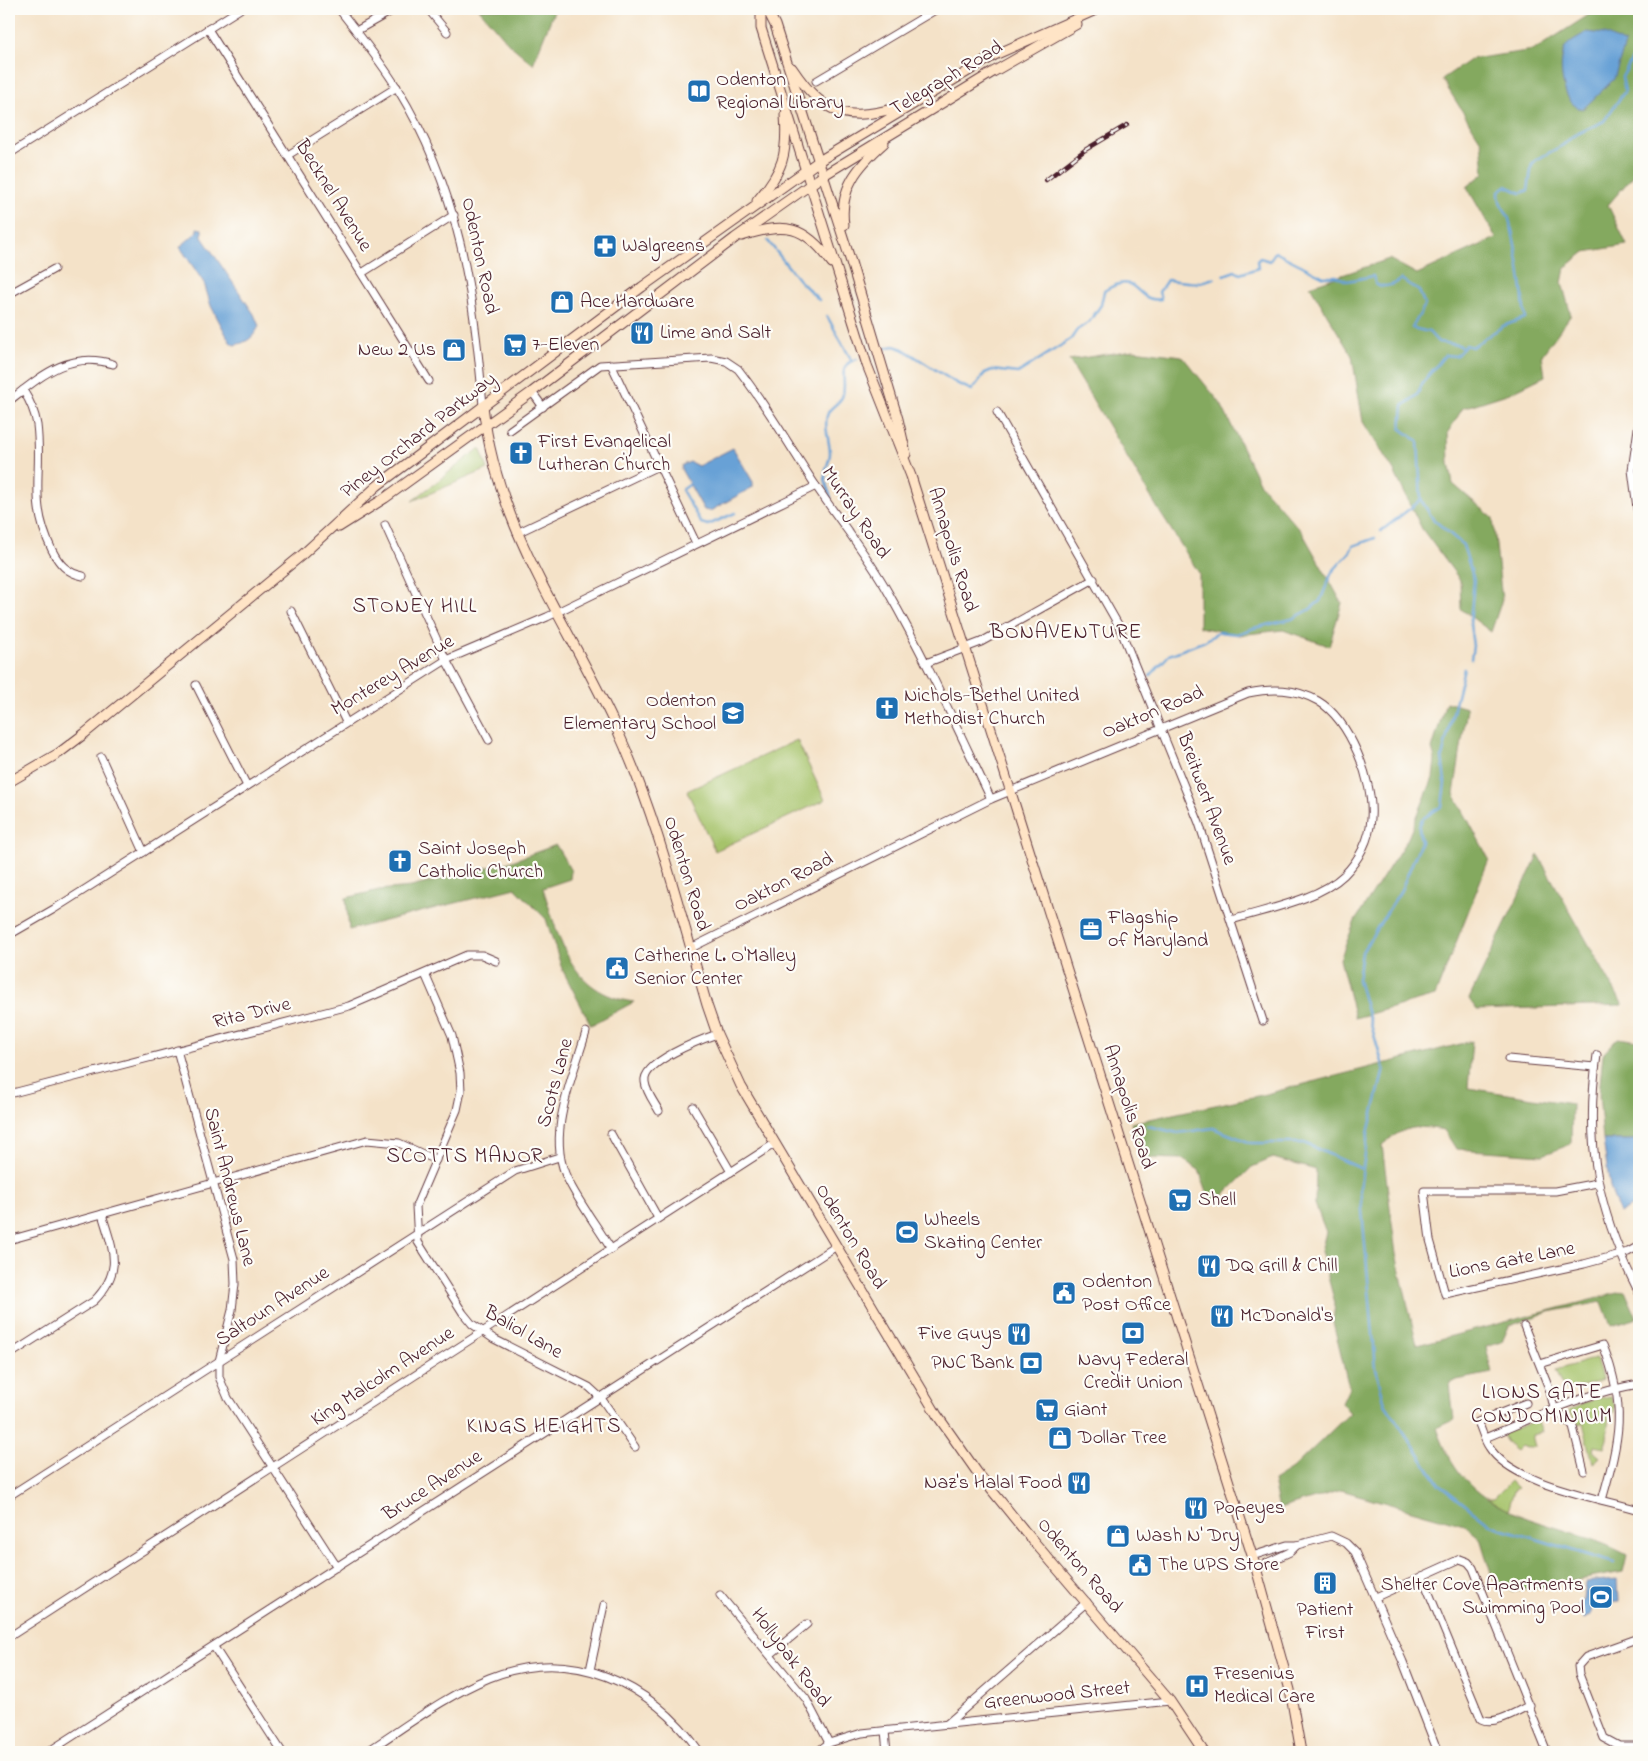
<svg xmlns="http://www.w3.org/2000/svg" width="1648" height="1761" viewBox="0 0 1648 1761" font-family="'Indie Flower',sans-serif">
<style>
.green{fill:#a6c36a;stroke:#78714a}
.forest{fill:#84a95e;stroke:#676444}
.water{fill:#67a1d6;stroke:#586080}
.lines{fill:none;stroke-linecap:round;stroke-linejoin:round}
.stream{stroke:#67a1d6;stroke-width:2.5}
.street-casing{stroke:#643c43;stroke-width:9}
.secondary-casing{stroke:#643c43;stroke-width:11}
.street{stroke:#fff;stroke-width:7}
.secondary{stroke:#ffe4c6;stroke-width:9}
.rail-casing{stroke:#4a1f2b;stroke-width:4.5}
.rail{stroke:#fdfcf7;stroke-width:2.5;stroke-dasharray:8;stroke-linecap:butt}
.labels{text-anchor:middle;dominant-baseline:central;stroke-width:4.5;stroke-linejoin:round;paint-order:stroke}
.street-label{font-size:20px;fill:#4a1f2b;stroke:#fdfcf7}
.poi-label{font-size:20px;fill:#4a1f2b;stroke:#fdfcf7;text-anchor:start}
.neighbourhood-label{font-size:21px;letter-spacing:1px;fill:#4a1f2b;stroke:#fdfcf7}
</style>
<rect width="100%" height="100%" fill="#fdfcf7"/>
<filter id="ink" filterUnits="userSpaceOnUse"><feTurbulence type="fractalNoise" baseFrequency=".02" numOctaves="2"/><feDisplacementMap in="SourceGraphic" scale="10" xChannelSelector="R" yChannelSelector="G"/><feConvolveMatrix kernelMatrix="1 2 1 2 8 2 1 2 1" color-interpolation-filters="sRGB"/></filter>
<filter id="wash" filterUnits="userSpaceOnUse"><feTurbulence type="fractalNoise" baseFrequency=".0096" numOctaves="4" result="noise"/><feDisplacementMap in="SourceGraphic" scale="20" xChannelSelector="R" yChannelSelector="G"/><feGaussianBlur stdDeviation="1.12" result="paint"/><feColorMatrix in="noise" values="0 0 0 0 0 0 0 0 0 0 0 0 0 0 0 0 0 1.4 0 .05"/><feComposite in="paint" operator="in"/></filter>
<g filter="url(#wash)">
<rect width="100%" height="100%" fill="#f4e2c8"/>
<!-- green -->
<g class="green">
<path d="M480,448L488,469L412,501Z"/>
<path d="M797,740L825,800L715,851L687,791Z"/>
<path d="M1596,1358L1602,1379L1577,1388L1564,1389L1556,1370Z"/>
<path d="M1611,1396L1615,1405L1614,1413H1609L1607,1439L1604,1448L1595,1446L1594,1452L1600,1457L1593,1463L1583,1423L1578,1424L1569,1410L1595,1399Z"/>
<path d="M1537,1420L1542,1432L1532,1435L1535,1447L1527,1448L1521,1446L1516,1451L1505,1442L1502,1434Z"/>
<path d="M1511,1481L1518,1488L1514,1490L1508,1511L1487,1498H1494Z"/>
</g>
<!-- forest -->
<g class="forest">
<path d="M479,9H555L533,64L509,44Z"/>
<path d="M1598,9H1639V169L1608,205L1627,245L1585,252L1565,268L1562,283L1571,315L1542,355L1545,376L1510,393L1463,408L1448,432L1449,463L1453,484L1493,518L1502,600L1491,632L1461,609L1460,580L1422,529L1394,471L1363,422L1352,356L1310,286L1389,259L1417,274L1496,238L1467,187L1484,173L1481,141L1442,79L1471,59L1534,50Z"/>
<path d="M1133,350L1182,356L1221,404L1260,484L1302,532L1342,603L1329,646L1283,630L1239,635L1199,627V573L1161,514L1069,360Z"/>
<path d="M1446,702L1467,708L1454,794L1489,859L1435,996L1355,1018L1340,959L1355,921L1408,838L1433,778L1435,759L1432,749Z"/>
<path d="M556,845L571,871L570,879L543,888C560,941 570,993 634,1002L591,1025L562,969L546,919L515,888L349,930L346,898L379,890L411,887L509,862Z"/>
<path d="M1538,855L1623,1005L1477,1010L1469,999Z"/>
<path d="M1618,1038L1639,1041V1140H1603L1599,1094L1603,1054Z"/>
<path d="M1472,1041L1468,1088L1572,1104L1571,1144L1543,1155L1456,1149L1444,1130C1415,1125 1404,1126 1382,1145L1396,1254L1417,1345L1625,1291L1637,1318L1611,1326L1602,1302L1549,1312L1509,1326L1502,1342L1486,1347L1492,1373L1457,1380L1450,1384L1454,1420L1437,1428C1470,1528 1551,1514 1627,1555L1623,1572L1512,1592L1492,1577L1480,1538L1464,1525L1341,1490L1279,1509L1273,1481L1292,1469L1350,1413L1342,1403L1349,1388L1333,1322L1335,1303L1321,1251L1326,1232L1315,1204L1316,1170L1273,1158L1252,1167L1223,1196L1211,1204L1199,1170L1182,1159L1142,1158L1131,1123L1262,1095Z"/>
</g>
<!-- water -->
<g class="water">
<path d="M1587,32L1605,34L1625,44L1614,79L1583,109C1562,107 1557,63 1565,48C1570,40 1579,37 1587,32Z"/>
<path d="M197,228L202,229V237L254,314L259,326C254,337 247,343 234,345L230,342L211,306L204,283L180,247L197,232Z"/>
<path d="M733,448L753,482V487L710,511L704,510L681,469L682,465L690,462L698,466Z"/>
<path d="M1603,1140H1639V1203L1619,1213L1610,1187Z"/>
<path d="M1617,1579L1618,1602L1592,1605L1591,1615L1584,1619L1576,1607L1584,1600L1586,1582Z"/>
</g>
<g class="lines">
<!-- stream -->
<g class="stream">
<path d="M768,241L798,279L819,300"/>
<path d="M1224,275L1235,271L1240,274L1258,268L1257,261L1260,258L1270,261L1275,252L1324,277L1336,276L1347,281L1373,276L1376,285C1384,287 1395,286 1401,279L1419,291L1425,305L1412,328L1429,332L1438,342L1459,345L1463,349"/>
<path d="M827,316L852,361"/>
<path d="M886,348L894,346L903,349L956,383L972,390L985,373L992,370L1018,373L1071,339L1077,330L1089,322L1101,305L1104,291C1141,268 1133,304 1161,299L1159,292L1167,280L1198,283L1214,278"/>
<path d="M689,485L682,490L701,523L708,525L735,513"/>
<path d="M831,498C829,491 825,483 825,476C825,468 830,461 830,453C830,441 822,423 829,411C833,405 842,402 843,394C847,380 836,365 857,359"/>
<path d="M1381,531L1421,500"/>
<path d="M1471,659L1473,646L1470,624L1474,580L1463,545L1433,519L1421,500L1418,441L1401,429L1403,406L1417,395L1423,382L1445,355L1456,356L1466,345L1472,347L1503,326L1525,318C1522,285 1518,252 1509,219C1505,206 1499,209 1499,191L1506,186L1521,193L1528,190L1532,164L1536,160L1563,145L1573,136L1604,121L1625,91L1622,77L1633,58L1639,54"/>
<path d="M1464,668L1442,757L1445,782L1442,806L1422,819L1419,827L1421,842L1401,890L1362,952L1358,980L1384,1069L1368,1133L1360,1188L1376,1369L1385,1404L1439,1484L1491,1525L1614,1563"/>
<path d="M1150,676L1169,655L1205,641L1219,632L1237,634L1254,628L1292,619L1309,610L1320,601L1332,572L1350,552L1353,546L1375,538"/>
<path d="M1148,1126L1178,1133L1213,1128L1251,1143H1304L1362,1169"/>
</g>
</g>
</g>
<g filter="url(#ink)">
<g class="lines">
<!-- street casing -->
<g class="street-casing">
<g id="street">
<path d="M339,9C359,35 380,60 397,88C459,189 474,291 483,406"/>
<path d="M428,9L447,32"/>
<path d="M208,29L429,381"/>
<path d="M356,31L395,9"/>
<path d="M816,81L937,9"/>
<path d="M9,154L240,9"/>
<path d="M288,155L397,87"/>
<path d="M362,273L454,215"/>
<path d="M9,294L54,269"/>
<path d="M611,364L696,543"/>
<path d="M23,390C30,401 35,412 37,425C43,474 28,501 52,550C59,564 67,573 83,576"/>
<path d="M532,392L543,407"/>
<path d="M9,401C41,376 70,350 113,364"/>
<path d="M997,412L1119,626L1199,823L1263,1021"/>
<path d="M1639,422L1632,470L1639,523"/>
<path d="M510,430L600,365L711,358L726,361L738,369C767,406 790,447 816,486C840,522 867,554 888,592C926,659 958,730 991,799"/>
<path d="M385,525L446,660L489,740"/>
<path d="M517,533L658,466"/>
<path d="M291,611L346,722"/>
<path d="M926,663L981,642L1094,579"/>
<path d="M196,685L247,786"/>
<path d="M101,757L144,852"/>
<path d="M9,935L54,909L446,660L547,617L816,486"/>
<path d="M691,948L991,799L1248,693C1272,688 1295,688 1318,701C1350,720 1374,782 1371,818C1370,839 1359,860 1344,875C1318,900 1266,909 1232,920"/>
<path d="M425,974L452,1036L460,1073L461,1091L457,1110L416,1206L418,1242L463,1313L472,1324L494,1339L589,1387L601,1398L635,1447"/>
<path d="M586,1032C573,1077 545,1136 568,1180C580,1204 597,1226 611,1249"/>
<path d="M177,1050L234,1259L235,1284L232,1310L219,1361V1377L228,1398L337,1567"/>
<path d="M1597,1055C1584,1146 1598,1212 1639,1293"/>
<path d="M1508,1059L1595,1067"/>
<path d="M9,1094L349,1006L467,955H482L496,961"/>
<path d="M693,1107L731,1172"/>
<path d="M659,1111C654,1102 646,1092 645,1082C642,1062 700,1040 717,1034"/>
<path d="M611,1134L658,1218"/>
<path d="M1597,1183L1555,1191H1424L1430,1240L1445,1294L1584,1264L1628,1252L1639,1246"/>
<path d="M9,1240L367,1140L399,1143L436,1160"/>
<path d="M1524,1326L1550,1391L1554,1408L1573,1427L1584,1471"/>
<path d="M9,1355L94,1301C124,1270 113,1251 102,1214"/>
<path d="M1540,1364L1603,1345C1627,1407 1620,1437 1602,1500"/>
<path d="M1526,1403L1478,1422C1482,1430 1484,1440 1489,1447C1512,1484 1599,1498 1639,1510"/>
<path d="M1485,1438C1536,1417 1584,1393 1639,1384"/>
<path d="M9,1496L515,1171L559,1157"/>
<path d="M1252,1556L1287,1545H1297L1331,1536L1346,1543L1355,1552L1403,1662L1438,1752"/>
<path d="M1256,1568L1290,1552L1297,1545"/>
<path d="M1422,1576L1481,1719C1495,1726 1517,1711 1530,1705"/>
<path d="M720,1595L806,1699L829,1743"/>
<path d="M1376,1597L1460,1559L1468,1562L1473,1568L1547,1752"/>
<path d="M9,1637L774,1144"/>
<path d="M1639,1638L1586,1657L1578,1666L1579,1674L1604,1738L1619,1746H1639"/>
<path d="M214,1647L282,1752"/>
<path d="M771,1654L807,1624"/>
<path d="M590,1670L604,1605"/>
<path d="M947,1724L1087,1602"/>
<path d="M885,1731L887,1752"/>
<path d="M48,1752L835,1247"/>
<path d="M366,1752C405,1727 445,1696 489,1678C572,1645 651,1683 700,1752"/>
<path d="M817,1752L829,1743L862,1733L1170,1701"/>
</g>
</g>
<!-- secondary casing -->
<g class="secondary-casing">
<g id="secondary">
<path d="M761,9V28L867,365L911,476L1256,1568L1290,1690L1301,1752"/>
<path d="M767,9L775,25L851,262L898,419L906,454"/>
<path d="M792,68C826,119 850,122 906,105"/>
<path d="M757,201C783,171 788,154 785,115"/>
<path d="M844,225C839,188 858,166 884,143"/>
<path d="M742,236C785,222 805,225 832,263"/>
<path d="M483,406C497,529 565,617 615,725C656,813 680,912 707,1005L717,1034L741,1086L937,1415L977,1472L1024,1530L1170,1701L1204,1752"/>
<path d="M339,527L385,498L532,392L735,238L824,175L993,72L1077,24"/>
<path d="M9,782L59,753L84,734L302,555L377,486L642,287L746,213L819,161L995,55L1098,9"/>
</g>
</g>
<!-- street -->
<use href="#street" class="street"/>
<!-- secondary -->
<use href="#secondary" class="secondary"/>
<!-- rail casing -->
<g class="rail-casing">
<path id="rail" d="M1046,180L1085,150L1127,125"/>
</g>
<!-- rail -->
<use href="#rail" class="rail"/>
</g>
</g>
<!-- icons -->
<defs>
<g id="library-square" transform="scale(1.25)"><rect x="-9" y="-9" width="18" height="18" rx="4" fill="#1f6fb2" stroke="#fdfcf7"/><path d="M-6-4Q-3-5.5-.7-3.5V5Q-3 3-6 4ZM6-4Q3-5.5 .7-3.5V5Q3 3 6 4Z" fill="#fff"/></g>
<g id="pharmacy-square" transform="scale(1.25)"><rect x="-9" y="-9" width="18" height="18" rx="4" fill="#1f6fb2" stroke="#fdfcf7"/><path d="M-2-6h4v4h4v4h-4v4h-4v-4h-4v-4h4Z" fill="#fff"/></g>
<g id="shop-square" transform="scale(1.25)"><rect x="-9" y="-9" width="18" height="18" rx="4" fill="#1f6fb2" stroke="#fdfcf7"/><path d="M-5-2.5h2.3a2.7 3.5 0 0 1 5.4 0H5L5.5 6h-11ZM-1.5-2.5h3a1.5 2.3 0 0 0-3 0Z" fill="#fff"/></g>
<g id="restaurant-square" transform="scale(1.25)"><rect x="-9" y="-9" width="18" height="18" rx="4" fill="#1f6fb2" stroke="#fdfcf7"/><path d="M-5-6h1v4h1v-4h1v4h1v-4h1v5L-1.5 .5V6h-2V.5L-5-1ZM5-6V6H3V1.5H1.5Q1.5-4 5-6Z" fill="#fff"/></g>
<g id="supermarket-square" transform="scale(1.25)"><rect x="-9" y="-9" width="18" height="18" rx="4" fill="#1f6fb2" stroke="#fdfcf7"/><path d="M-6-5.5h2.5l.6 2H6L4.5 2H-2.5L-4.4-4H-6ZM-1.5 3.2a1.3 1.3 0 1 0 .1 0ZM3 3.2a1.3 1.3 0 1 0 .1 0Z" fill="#fff"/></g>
<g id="church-square" transform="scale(1.25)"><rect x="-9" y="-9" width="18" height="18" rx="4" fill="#1f6fb2" stroke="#fdfcf7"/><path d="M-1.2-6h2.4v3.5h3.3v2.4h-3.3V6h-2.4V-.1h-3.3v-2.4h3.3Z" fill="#fff"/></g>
<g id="school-square" transform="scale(1.25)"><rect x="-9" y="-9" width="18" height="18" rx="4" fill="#1f6fb2" stroke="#fdfcf7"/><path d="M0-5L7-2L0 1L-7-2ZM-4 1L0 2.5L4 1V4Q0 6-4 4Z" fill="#fff"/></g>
<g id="office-square" transform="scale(1.25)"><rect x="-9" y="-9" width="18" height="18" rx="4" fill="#1f6fb2" stroke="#fdfcf7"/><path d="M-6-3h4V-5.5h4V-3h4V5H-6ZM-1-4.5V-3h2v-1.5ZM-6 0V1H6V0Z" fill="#fff"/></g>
<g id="civic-square" transform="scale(1.25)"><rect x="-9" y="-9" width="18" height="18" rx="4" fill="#1f6fb2" stroke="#fdfcf7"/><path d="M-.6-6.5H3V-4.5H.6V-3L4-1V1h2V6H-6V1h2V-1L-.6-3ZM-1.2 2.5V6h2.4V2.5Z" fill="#fff"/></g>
<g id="stadium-square" transform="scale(1.25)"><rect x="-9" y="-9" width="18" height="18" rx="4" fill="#1f6fb2" stroke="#fdfcf7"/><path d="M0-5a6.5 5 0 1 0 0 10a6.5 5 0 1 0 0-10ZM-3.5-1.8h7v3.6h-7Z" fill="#fff"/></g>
<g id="bank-square" transform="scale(1.25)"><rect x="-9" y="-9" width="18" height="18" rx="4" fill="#1f6fb2" stroke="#fdfcf7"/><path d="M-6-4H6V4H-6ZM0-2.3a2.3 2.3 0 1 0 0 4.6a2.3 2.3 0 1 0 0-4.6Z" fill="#fff"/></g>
<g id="building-square" transform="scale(1.25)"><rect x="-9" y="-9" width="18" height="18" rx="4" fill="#1f6fb2" stroke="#fdfcf7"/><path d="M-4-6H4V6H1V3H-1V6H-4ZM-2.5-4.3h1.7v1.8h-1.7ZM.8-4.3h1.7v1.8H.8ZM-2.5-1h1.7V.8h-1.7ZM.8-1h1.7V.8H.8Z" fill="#fff"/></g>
<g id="hospital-square" transform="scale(1.25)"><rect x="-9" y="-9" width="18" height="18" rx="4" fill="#1f6fb2" stroke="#fdfcf7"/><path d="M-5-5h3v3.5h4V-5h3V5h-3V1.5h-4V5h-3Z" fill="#fff"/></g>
</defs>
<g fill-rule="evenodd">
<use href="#library-square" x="699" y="91"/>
<use href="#pharmacy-square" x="605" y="246"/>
<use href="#shop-square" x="562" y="302"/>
<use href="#restaurant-square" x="642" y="333"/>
<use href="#supermarket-square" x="515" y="345"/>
<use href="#shop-square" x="454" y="350"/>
<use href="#church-square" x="521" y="453"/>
<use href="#church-square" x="887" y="708"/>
<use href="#school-square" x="733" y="713"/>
<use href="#church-square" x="400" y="861"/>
<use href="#office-square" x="1091" y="929"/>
<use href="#civic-square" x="617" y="968"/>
<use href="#supermarket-square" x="1180" y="1200"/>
<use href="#stadium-square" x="907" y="1232"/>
<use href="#restaurant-square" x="1209" y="1266"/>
<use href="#civic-square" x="1064" y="1293"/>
<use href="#restaurant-square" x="1222" y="1316"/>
<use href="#bank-square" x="1133" y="1333"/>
<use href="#restaurant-square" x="1019" y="1334"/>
<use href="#bank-square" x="1031" y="1363"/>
<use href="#supermarket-square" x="1047" y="1410"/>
<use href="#shop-square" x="1060" y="1438"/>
<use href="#restaurant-square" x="1079" y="1483"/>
<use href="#restaurant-square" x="1196" y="1508"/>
<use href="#shop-square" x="1118" y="1536"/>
<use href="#civic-square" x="1140" y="1565"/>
<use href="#building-square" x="1325" y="1583"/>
<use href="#stadium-square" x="1601" y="1597"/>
<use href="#hospital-square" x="1197" y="1686"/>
</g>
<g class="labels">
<!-- street labels -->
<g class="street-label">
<text transform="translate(947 79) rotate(-31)">Telegraph Road</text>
<text transform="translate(333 196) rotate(58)">Becknel Avenue</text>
<text transform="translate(479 256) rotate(78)">Odenton Road</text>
<text transform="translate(419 436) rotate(-38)">Piney Orchard Parkway</text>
<text transform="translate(855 513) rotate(56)">Murray Road</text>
<text transform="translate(952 550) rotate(73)">Annapolis Road</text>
<text transform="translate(393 676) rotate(-31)">Monterey Avenue</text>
<text transform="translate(1153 713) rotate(-23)">Oakton Road</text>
<text transform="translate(1206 799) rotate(70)">Breitwert Avenue</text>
<text transform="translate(686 874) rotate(73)">Odenton Road</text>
<text transform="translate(784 883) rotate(-27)">Oakton Road</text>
<text transform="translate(252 1014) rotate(-14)">Rita Drive</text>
<text transform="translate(556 1083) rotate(-75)">Scots Lane</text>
<text transform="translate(1128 1107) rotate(72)">Annapolis Road</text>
<text transform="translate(229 1187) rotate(76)">Saint Andrews Lane</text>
<text transform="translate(850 1237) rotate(59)">Odenton Road</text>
<text transform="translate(1512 1261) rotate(-11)">Lions Gate Lane</text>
<text transform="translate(273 1307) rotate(-33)">Saltoun Avenue</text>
<text transform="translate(523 1333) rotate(30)">Baliol Lane</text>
<text transform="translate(383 1377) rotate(-33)">King Malcolm Avenue</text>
<text transform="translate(433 1486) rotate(-33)">Bruce Avenue</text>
<text transform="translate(1079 1566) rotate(49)">Odenton Road</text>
<text transform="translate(790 1658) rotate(53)">Hollyoak Road</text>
<text transform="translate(1057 1696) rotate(-6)">Greenwood Street</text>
</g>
<!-- poi labels -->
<g class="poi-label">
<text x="716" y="80">Odenton<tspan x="716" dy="23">Regional Library</tspan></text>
<text x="622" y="246">Walgreens</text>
<text x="580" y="302">Ace Hardware</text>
<text x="660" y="333">Lime and Salt</text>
<text x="532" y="345">7-Eleven</text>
<text x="436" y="350" text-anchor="end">New 2 Us</text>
<text x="538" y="442">First Evangelical<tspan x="538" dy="23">Lutheran Church</tspan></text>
<text x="904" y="696">Nichols-Bethel United<tspan x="904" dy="23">Methodist Church</tspan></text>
<text x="716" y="701" text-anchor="end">Odenton<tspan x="716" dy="23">Elementary School</tspan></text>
<text x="418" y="849">Saint Joseph<tspan x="418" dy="23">Catholic Church</tspan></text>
<text x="1108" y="918">Flagship<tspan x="1108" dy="23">of Maryland</tspan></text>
<text x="634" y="956">Catherine L. O'Malley<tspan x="634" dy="23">Senior Center</tspan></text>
<text x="1198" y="1200">Shell</text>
<text x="924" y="1220">Wheels<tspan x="924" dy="23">Skating Center</tspan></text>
<text x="1226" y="1266">DQ Grill &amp; Chill</text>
<text x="1082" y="1282">Odenton<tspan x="1082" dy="23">Post Office</tspan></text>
<text x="1240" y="1316">McDonald's</text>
<text x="1002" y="1334" text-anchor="end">Five Guys</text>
<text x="1133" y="1360" text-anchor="middle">Navy Federal<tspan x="1133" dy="23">Credit Union</tspan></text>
<text x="1014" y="1363" text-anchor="end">PNC Bank</text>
<text x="1064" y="1410">Giant</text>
<text x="1078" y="1438">Dollar Tree</text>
<text x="1062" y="1483" text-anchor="end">Naz's Halal Food</text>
<text x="1214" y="1508">Popeyes</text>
<text x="1136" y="1536">Wash N' Dry</text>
<text x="1158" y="1565">The UPS Store</text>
<text x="1584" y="1585" text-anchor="end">Shelter Cove Apartments<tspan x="1584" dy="23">Swimming Pool</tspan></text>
<text x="1325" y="1610" text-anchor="middle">Patient<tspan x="1325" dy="23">First</tspan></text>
<text x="1214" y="1674">Fresenius<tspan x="1214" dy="23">Medical Care</tspan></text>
</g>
<!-- neighbourhood labels -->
<g class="neighbourhood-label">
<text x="415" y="607">STONEY HILL</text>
<text x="1066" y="633">BONAVENTURE</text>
<text x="465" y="1157">SCOTTS MANOR</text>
<text x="1542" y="1393">LIONS GATE<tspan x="1542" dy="24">CONDOMINIUM</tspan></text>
<text x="544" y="1427">KINGS HEIGHTS</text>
</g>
</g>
<!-- margin -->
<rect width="1648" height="1761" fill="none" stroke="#fdfcf7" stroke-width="30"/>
</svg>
